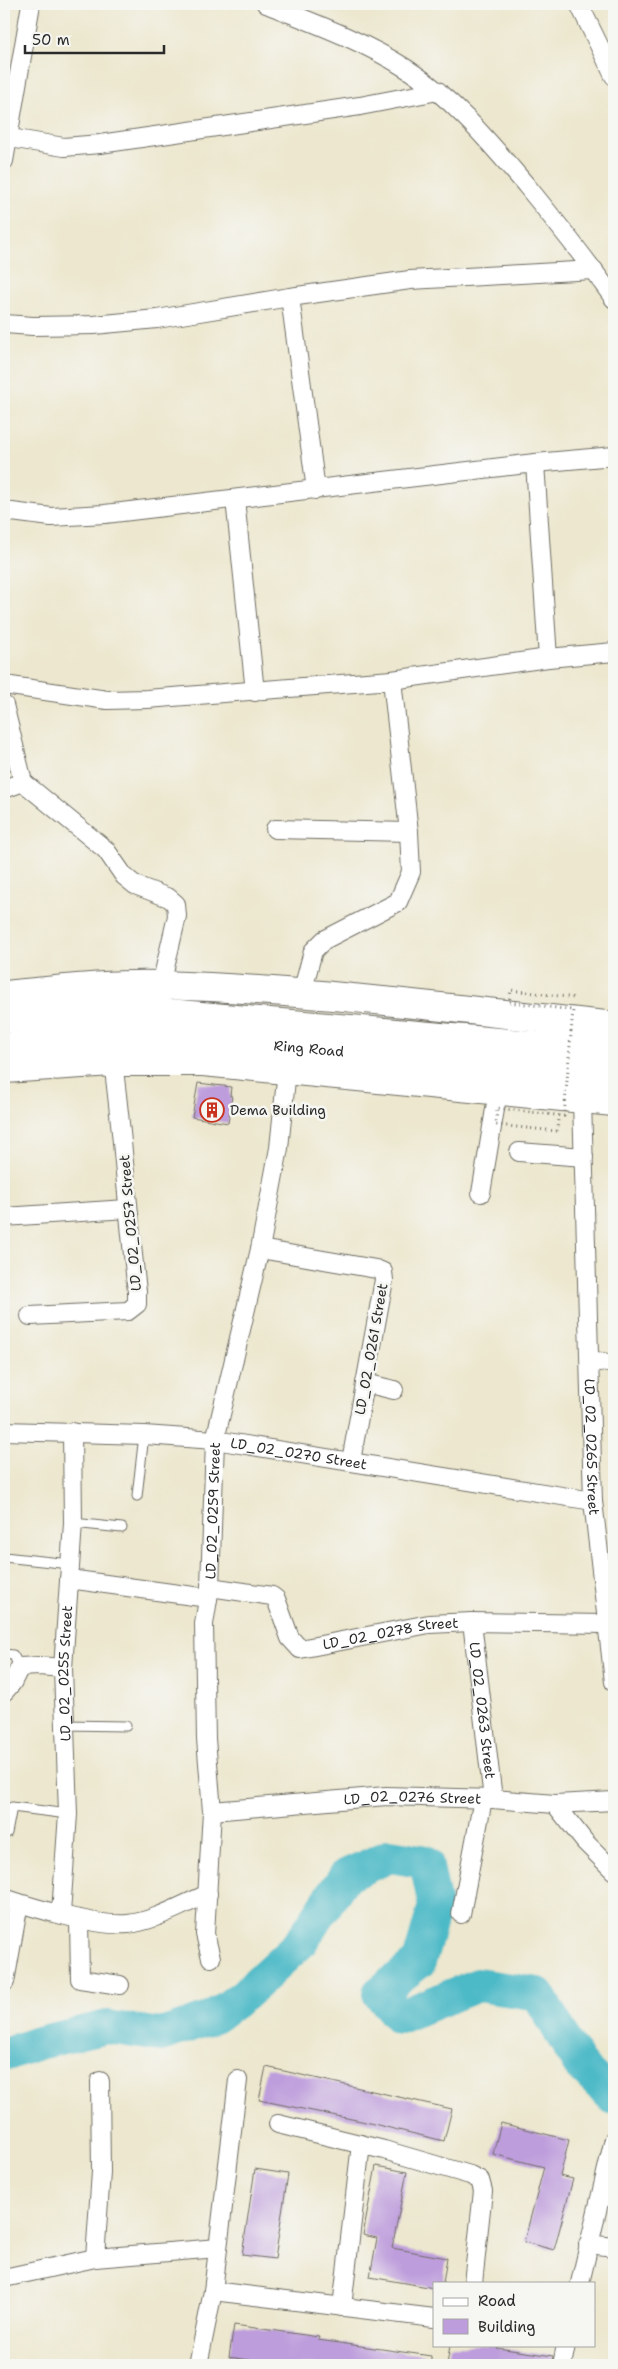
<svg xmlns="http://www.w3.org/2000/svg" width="618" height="2369" viewBox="0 0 618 2369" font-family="'Shantell Sans',sans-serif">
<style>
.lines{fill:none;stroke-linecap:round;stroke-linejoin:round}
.river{stroke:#4dbac7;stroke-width:34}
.building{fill:#be9ddc}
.lane-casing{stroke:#6f6d64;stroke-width:11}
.street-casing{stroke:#6f6d64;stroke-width:20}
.primary-casing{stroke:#6f6d64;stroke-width:30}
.highway-casing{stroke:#6f6d64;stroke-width:30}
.path{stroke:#6f6d64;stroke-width:3;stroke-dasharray:1 4;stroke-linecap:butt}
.lane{stroke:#fff;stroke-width:9}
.street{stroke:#fff;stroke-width:18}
.primary{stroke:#fff;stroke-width:28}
.highway{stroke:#fff;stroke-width:28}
.path-bridge{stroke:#6f6d64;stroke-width:3;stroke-dasharray:1 4;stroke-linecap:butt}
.labels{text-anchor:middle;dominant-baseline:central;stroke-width:5;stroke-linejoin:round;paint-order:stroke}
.street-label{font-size:14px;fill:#2b2b2b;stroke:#f6f6f2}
.poi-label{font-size:14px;fill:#2b2b2b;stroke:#f6f6f2;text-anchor:start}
</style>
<rect width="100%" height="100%" fill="#f6f6f2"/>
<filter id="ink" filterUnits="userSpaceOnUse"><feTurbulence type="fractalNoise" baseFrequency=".02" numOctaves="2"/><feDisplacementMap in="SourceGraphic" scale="10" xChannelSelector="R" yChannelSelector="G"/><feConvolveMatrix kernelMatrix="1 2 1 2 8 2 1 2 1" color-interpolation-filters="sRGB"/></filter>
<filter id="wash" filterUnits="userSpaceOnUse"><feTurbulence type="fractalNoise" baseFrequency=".0096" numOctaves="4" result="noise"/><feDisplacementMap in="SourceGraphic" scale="20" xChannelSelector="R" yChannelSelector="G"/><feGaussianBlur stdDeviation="1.12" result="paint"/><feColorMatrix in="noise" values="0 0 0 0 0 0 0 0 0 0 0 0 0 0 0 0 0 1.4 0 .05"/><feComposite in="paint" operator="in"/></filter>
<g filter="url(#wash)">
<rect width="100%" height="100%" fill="#ece7ce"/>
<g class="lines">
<!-- river -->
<path class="river" d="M4,2055L38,2043L107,2027L161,2035L214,2017L244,1995L300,1943L345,1876L390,1856L426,1862L435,1906L419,1962L379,1993L399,2017L478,1985L538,1994L579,2064L614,2098"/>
</g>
<g id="blocks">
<!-- building -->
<g class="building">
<path d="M198,1083L231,1087L230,1096H232L228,1123L192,1117Z"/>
<path d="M266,2067L452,2109L444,2141L361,2121L259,2100Z"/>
<path d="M501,2123L569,2140L560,2176L573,2179L554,2250L524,2242L544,2167L493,2154Z"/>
<path d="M376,2166L407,2172L392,2248L447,2258L443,2283H434V2288L370,2277L377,2238L363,2235Z"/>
<path d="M255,2169L288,2174L275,2259L242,2255Z"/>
<path d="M234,2325L319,2337L318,2340L431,2356V2365H284L229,2357Z"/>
<path d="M450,2345H497V2348L553,2356L552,2365H447Z"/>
</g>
</g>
</g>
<g filter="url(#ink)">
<use href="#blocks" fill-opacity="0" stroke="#6f6d64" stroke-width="1"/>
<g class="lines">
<!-- lane casing -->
<g class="lane-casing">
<g id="lane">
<path d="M137,1496L144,1435"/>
<path d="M73,1523L122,1528"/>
<path d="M4,1557L70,1564"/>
<path d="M4,1654L13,1655L20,1667"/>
<path d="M65,1725L126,1726"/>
<path d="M7,1833L12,1807L68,1814"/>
</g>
</g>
<!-- street casing -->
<g class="street-casing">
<g id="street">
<path d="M266,4C314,23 363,41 407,69C454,99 490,143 526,185C557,223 587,260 614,299"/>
<path d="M579,4L614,76"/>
<path d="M4,137L64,147L100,144L360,106L438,91"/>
<path d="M4,161L31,4"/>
<path d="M290,297L316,490"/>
<path d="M4,324L33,326L94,325L157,319L290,297L410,280L594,270"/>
<path d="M535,463L548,658"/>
<path d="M235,499L255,692"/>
<path d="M4,511L51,517L105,514L535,463L614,456"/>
<path d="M4,685L107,700L147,699L392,680L548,658L614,652"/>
<path d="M4,705L23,782L106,850L124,876L135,885L169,898L176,904L177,916L161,985"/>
<path d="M4,789L23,782"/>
<path d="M275,829L409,832"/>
<path d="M302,993L313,951L324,940L398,902L411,872L409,832L392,680"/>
<path id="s1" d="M582,1099L593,1501L614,1682"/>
<path d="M519,1152L584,1157"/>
<path d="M481,1193L498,1091"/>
<path d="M4,1217L127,1209"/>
<path d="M260,1249L376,1269L383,1272L384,1280L351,1461"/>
<path d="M30,1316L128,1311L137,1304V1291C128,1215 123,1138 113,1062"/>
<path d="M590,1360L614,1364"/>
<path d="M365,1383L394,1390"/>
<path id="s2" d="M4,1431L144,1435L215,1440L593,1501"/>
<path d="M69,1579L208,1598"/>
<path id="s3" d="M210,1587L272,1596L276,1599L290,1638L300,1649L429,1624L472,1622L606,1624"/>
<path id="s4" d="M472,1622L493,1799"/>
<path d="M4,1692L12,1683L20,1667L39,1666L63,1668"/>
<path d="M555,1804L585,1842L614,1871"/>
<path id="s5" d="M212,1811L386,1796L493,1799L555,1804L614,1801"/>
<path d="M4,1898C34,1908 97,1927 128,1924C155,1921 183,1904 208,1894"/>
<path id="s6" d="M61,1913L68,1814L63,1668L73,1523L72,1432"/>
<path d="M461,1914L483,1799"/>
<path d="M79,1919L80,1979L120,1985"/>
<path id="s7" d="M211,1958L205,1934L212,1811L206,1739L204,1624L210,1587L215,1440L260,1249L279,1148L287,1070"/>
<path d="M5,1982L19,1903"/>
<path d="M278,2124L384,2150L470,2175L480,2180L483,2191L473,2283"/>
<path d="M588,2244L614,2247"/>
<path d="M95,2258L101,2172L100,2081"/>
<path d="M4,2278L95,2258L218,2248"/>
<path d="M580,2283L614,2139"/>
<path d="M213,2291L434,2318"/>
<path d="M342,2307L361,2144"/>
<path d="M198,2365L213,2291L238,2080"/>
<path d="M562,2365L566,2345"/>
</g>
</g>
<!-- primary casing -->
<g class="primary-casing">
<g id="primary">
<path d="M4,995C56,990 110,983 162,985C313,990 464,1010 614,1026"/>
<path d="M4,1069L113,1062H203L614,1102"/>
</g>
</g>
<!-- highway casing -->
<g class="highway-casing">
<g id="highway">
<path d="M4,1019L83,1011H145L614,1052"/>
<path id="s8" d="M4,1047L63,1039L97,1037H183L614,1076"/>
</g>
</g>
<!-- path -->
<path class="path" d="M557,1131L558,1119"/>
<!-- lane -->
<use href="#lane" class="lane"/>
<!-- street -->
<use href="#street" class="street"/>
<!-- primary -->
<use href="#primary" class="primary"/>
<!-- highway -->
<use href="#highway" class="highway"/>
<!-- path-bridge -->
<path class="path-bridge" d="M557,1131L496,1125L497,1108L564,1116L573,1010L509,1002L511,990L575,998"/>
</g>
</g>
<!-- icons -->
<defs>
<g id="building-ring" transform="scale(1.25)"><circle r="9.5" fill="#f6f6f2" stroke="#c8321e" stroke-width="1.5"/><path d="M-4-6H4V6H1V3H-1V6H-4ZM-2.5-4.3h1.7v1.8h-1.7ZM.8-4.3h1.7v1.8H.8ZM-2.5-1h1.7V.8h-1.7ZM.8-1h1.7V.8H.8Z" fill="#c8321e"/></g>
</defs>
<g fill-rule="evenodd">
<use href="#building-ring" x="212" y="1110"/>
</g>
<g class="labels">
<!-- street labels -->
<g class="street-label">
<text stroke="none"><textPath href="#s8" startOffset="306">Ring Road</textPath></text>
<text transform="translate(130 1223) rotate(-95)">LD_02_0257 Street</text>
<text transform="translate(371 1349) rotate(-80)">LD_02_0261 Street</text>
<text stroke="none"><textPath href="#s1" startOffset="348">LD_02_0265 Street</textPath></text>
<text stroke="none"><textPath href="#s2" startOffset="296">LD_02_0270 Street</textPath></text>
<text stroke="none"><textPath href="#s7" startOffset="449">LD_02_0259 Street</textPath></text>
<text stroke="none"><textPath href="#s3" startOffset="216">LD_02_0278 Street</textPath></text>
<text stroke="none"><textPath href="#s6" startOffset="240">LD_02_0255 Street</textPath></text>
<text stroke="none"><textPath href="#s4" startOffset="89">LD_02_0263 Street</textPath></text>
<text stroke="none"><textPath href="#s5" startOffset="201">LD_02_0276 Street</textPath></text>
</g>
<!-- poi labels -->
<g class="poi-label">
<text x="230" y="1110">Dema Building</text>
</g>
</g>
<!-- margin -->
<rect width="618" height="2369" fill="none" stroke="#f6f6f2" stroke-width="20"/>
<!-- legend -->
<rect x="433" y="2282" width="162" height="65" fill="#f6f6f2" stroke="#a5a5a2"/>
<rect x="443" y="2298" width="25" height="8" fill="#ffffff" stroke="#a5a5a2"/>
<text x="478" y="2306" font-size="15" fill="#2b2b2b">Road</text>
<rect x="443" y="2319" width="25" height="15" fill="#be9ddc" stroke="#a5a5a2"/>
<text x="478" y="2332" font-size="15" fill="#2b2b2b">Building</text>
<!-- scale -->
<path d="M25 45v8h139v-8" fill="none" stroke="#2b2b2b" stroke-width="2.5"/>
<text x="32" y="45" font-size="15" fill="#2b2b2b" stroke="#f6f6f2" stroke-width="4" paint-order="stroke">50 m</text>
</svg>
